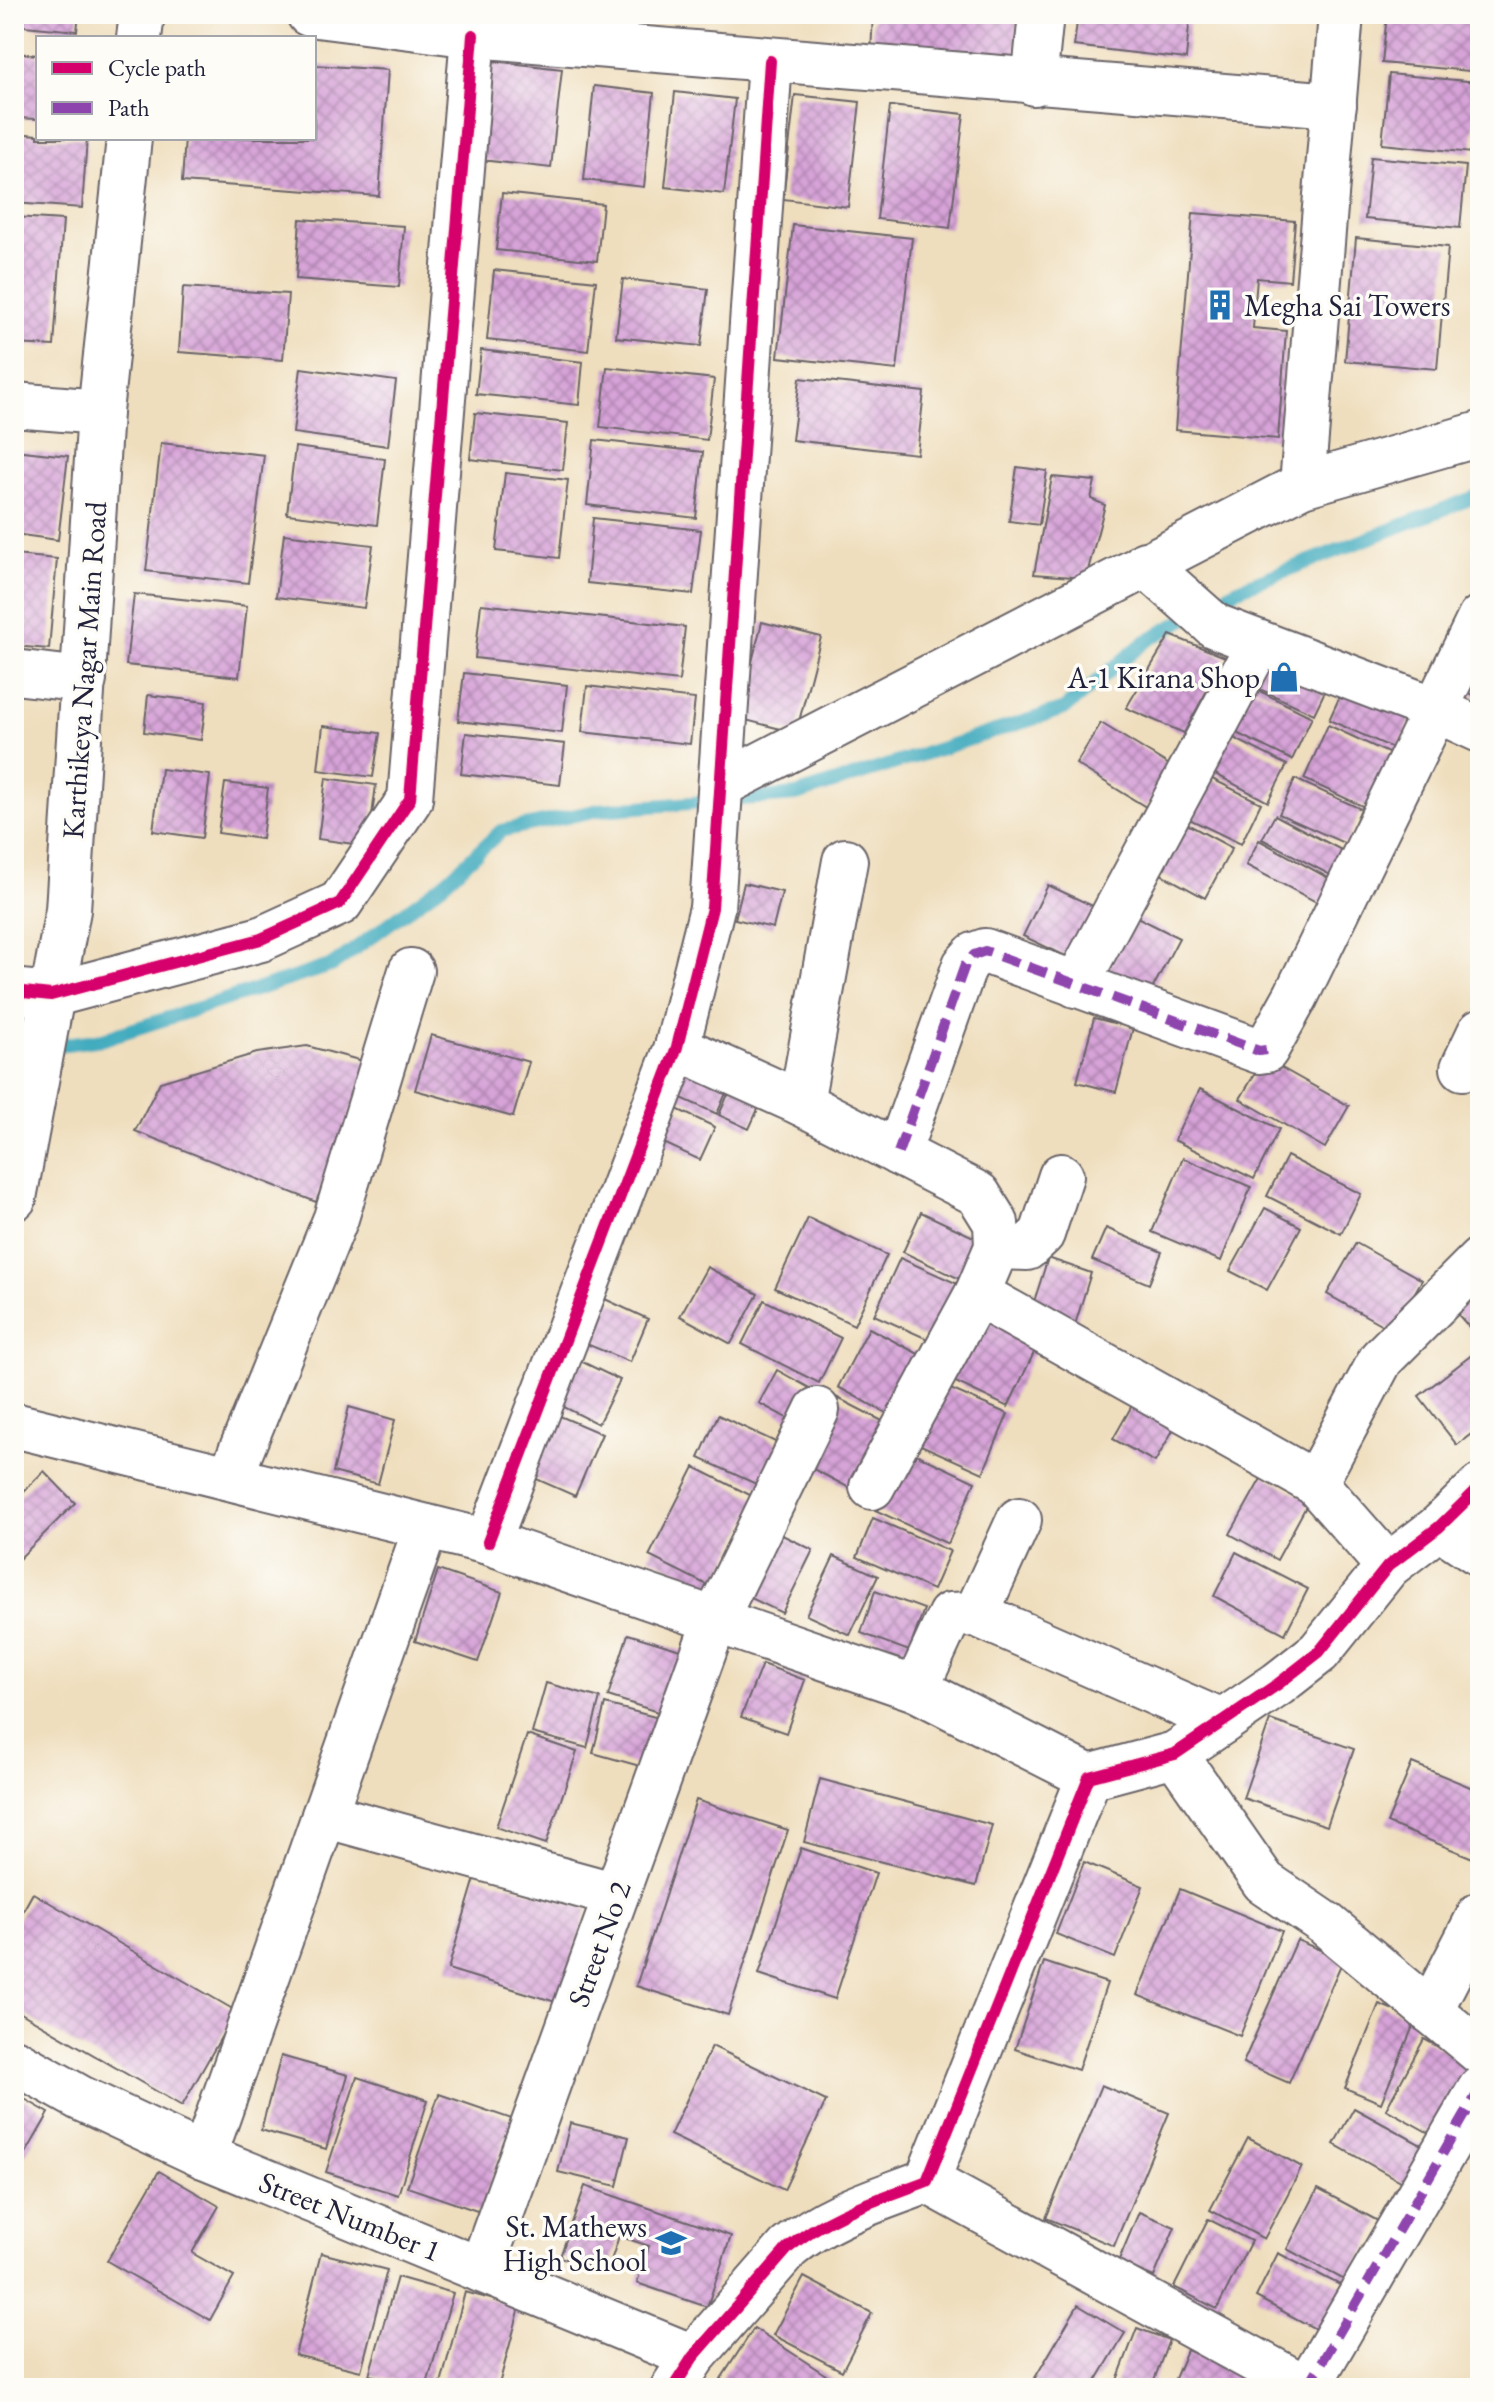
<svg xmlns="http://www.w3.org/2000/svg" width="1494" height="2402" viewBox="0 0 1494 2402" font-family="'EB Garamond',serif">
<style>
.lines{fill:none;stroke-linecap:round;stroke-linejoin:round}
.stream{stroke:#3faabe;stroke-width:14}
.building{fill:url(#building-cross-hatch)}
.minor-casing{stroke:#6a6468;stroke-width:48}
.minor{stroke:#fff;stroke-width:44}
.quiet{stroke:#8e44ad;stroke-width:10;stroke-dasharray:20 10;stroke-linecap:butt}
.cycleway-casing{stroke:#fdfcf7;stroke-width:17}
.cycleway{stroke:#d6006c;stroke-width:12}
.labels{text-anchor:middle;dominant-baseline:central;stroke-width:7;stroke-linejoin:round;paint-order:stroke}
.poi-label{font-size:30px;fill:#22223b;stroke:#fdfcf7;text-anchor:end}
.street-label{font-size:30px;fill:#22223b;stroke:#fdfcf7}
</style>
<defs>
<pattern id="building-cross-hatch" width="8" height="8" patternUnits="userSpaceOnUse" patternTransform="scale(2)"><rect width="8" height="8" fill="#d7a3d8"/><path d="M0 0l8 8M0 8l8-8" fill="none" stroke="#ae84b0"/></pattern>
</defs>
<rect width="100%" height="100%" fill="#fdfcf7"/>
<filter id="ink" filterUnits="userSpaceOnUse"><feTurbulence type="fractalNoise" baseFrequency=".0125" numOctaves="2"/><feDisplacementMap in="SourceGraphic" scale="16" xChannelSelector="R" yChannelSelector="G"/><feConvolveMatrix kernelMatrix="1 2 1 2 8 2 1 2 1" color-interpolation-filters="sRGB"/></filter>
<filter id="wash" filterUnits="userSpaceOnUse"><feTurbulence type="fractalNoise" baseFrequency=".006" numOctaves="4" result="noise"/><feDisplacementMap in="SourceGraphic" scale="32" xChannelSelector="R" yChannelSelector="G"/><feGaussianBlur stdDeviation="1.8" result="paint"/><feColorMatrix in="noise" values="0 0 0 0 0 0 0 0 0 0 0 0 0 0 0 0 0 1.4 0 .05"/><feComposite in="paint" operator="in"/></filter>
<g filter="url(#wash)">
<rect width="100%" height="100%" fill="#efdebd"/>
<g class="lines">
<!-- stream -->
<path class="stream" d="M14,1051L103,1039L333,965L443,884L501,831L599,810L796,795L1064,709L1146,641L1238,589L1480,495"/>
</g>
<g id="blocks">
<!-- building -->
<g class="building">
<path d="M14,14H79L77,31L14,25Z"/>
<path d="M873,14H1018L1015,62L871,53Z"/>
<path d="M1078,14H1190L1186,59L1074,46Z"/>
<path d="M1387,14H1480V72L1382,63Z"/>
<path d="M14,53L38,55V119L14,118Z"/>
<path d="M492,61L562,69L551,168L481,160Z"/>
<path d="M314,65L388,70L379,196L182,182L185,138H314Z"/>
<path d="M1389,74L1478,82L1472,153L1382,144Z"/>
<path d="M594,86L654,93L644,187L584,180Z"/>
<path d="M675,92L735,99L724,194L665,187Z"/>
<path d="M795,95L860,102L848,207L783,199Z"/>
<path d="M890,106L964,114L950,228L877,219Z"/>
<path d="M14,133L38,135V138H87L82,208L14,203Z"/>
<path d="M1371,157L1466,166L1460,228L1365,219Z"/>
<path d="M502,193L603,204L597,261L496,250Z"/>
<path d="M1193,213L1295,221L1290,281L1257,278L1253,328L1286,331L1278,439L1175,430Z"/>
<path d="M14,217L63,220L54,346L14,344Z"/>
<path d="M300,219L404,226L399,287L296,279Z"/>
<path d="M793,225L912,238L897,370L778,357Z"/>
<path d="M1356,238L1448,247L1437,369L1345,361Z"/>
<path d="M494,270L596,281L588,351L487,340Z"/>
<path d="M623,279L708,289L701,346L616,337Z"/>
<path d="M183,287L288,294L283,360L179,352Z"/>
<path d="M481,350L583,362L579,405L476,394Z"/>
<path d="M607,367L714,379L707,440L600,427Z"/>
<path d="M301,368L396,381L388,446L293,433Z"/>
<path d="M800,378L924,392L917,454L792,440Z"/>
<path d="M475,413L568,423L563,470L470,459Z"/>
<path d="M594,440L703,452L696,518L587,505Z"/>
<path d="M161,443L264,455L248,583L146,571Z"/>
<path d="M295,447L385,459L377,525L287,514Z"/>
<path d="M14,450L68,456L58,540L14,534Z"/>
<path d="M1017,467L1047,471L1039,525L1009,521Z"/>
<path d="M505,473L568,480L559,558L496,551Z"/>
<path d="M1052,477L1095,481L1091,499L1105,505L1086,578L1034,574Z"/>
<path d="M593,518L701,530L693,594L587,583Z"/>
<path d="M284,534L373,545L364,608L276,597Z"/>
<path d="M14,555L57,559L49,649L14,646Z"/>
<path d="M134,594L247,606L239,677L126,665Z"/>
<path d="M481,604L685,627L679,681L475,658Z"/>
<path d="M762,622L821,637L796,733L738,718Z"/>
<path d="M1170,635L1225,657L1184,733L1126,708Z"/>
<path d="M1263,658L1327,687L1314,714L1251,685Z"/>
<path d="M1480,664V698L1467,692Z"/>
<path d="M464,673L567,685L562,733L458,721Z"/>
<path d="M1346,683L1414,712L1397,750L1329,720Z"/>
<path d="M1247,685L1312,717L1292,760L1226,728Z"/>
<path d="M587,686L695,699L690,744L582,732Z"/>
<path d="M148,695L206,702L201,740L144,732Z"/>
<path d="M1101,723L1171,766L1146,807L1076,764Z"/>
<path d="M1328,725L1399,758L1375,812L1304,779Z"/>
<path d="M323,726L380,733L373,777L318,770Z"/>
<path d="M1220,731L1287,765L1268,802L1202,767Z"/>
<path d="M466,733L565,744L560,785L461,774Z"/>
<path d="M161,769L210,775L202,838L153,831Z"/>
<path d="M1200,773L1261,803L1241,844L1179,814Z"/>
<path d="M326,778L376,785L368,846L318,839Z"/>
<path d="M1295,779L1361,809L1346,844L1279,814Z"/>
<path d="M225,783L268,788L262,839L218,833Z"/>
<path d="M1275,815L1347,853L1334,877L1262,839Z"/>
<path d="M1174,817L1232,848L1205,898L1148,867Z"/>
<path d="M1259,840L1332,880L1320,904L1246,865Z"/>
<path d="M744,883L782,892L773,928L735,919Z"/>
<path d="M1048,885L1099,909L1074,960L1023,936Z"/>
<path d="M1135,916L1179,938L1147,999L1104,977Z"/>
<path d="M1094,1018L1133,1028L1116,1092L1077,1082Z"/>
<path d="M431,1035L529,1062L513,1117L415,1090Z"/>
<path d="M307,1046L370,1063L316,1202L135,1131L160,1082L257,1053Z"/>
<path d="M686,1058L732,1079L717,1114L670,1093Z"/>
<path d="M1264,1058L1349,1106L1325,1148L1240,1099Z"/>
<path d="M732,1085L763,1098L749,1129L719,1115Z"/>
<path d="M1200,1089L1279,1129L1254,1179L1174,1140Z"/>
<path d="M666,1104L715,1127L700,1160L651,1137Z"/>
<path d="M1287,1156L1361,1194L1341,1234L1267,1196Z"/>
<path d="M1183,1158L1251,1187L1221,1261L1152,1232Z"/>
<path d="M1265,1208L1301,1227L1267,1290L1230,1271Z"/>
<path d="M921,1212L984,1242L966,1282L903,1252Z"/>
<path d="M808,1218L887,1255L854,1325L775,1288Z"/>
<path d="M1106,1228L1162,1252L1149,1284L1092,1260Z"/>
<path d="M1356,1243L1422,1280L1393,1331L1327,1294Z"/>
<path d="M900,1258L960,1285L934,1342L874,1315Z"/>
<path d="M1048,1258L1091,1273L1074,1328L1030,1314Z"/>
<path d="M707,1267L758,1294L731,1344L680,1316Z"/>
<path d="M1480,1273V1333L1477,1336L1447,1302Z"/>
<path d="M592,1293L648,1319L630,1362L572,1338Z"/>
<path d="M764,1300L841,1338L819,1383L742,1344Z"/>
<path d="M977,1307L1041,1338L1008,1407L943,1376Z"/>
<path d="M869,1328L928,1359L897,1419L838,1387Z"/>
<path d="M1478,1350L1480,1427L1457,1445L1419,1396Z"/>
<path d="M566,1354L620,1380L598,1424L546,1398Z"/>
<path d="M777,1370L813,1390L796,1423L759,1403Z"/>
<path d="M939,1384L1008,1414L983,1473L914,1442Z"/>
<path d="M1139,1393L1181,1416L1155,1462L1113,1439Z"/>
<path d="M832,1395L892,1426L857,1492L798,1461Z"/>
<path d="M349,1407L395,1420L378,1484L333,1472Z"/>
<path d="M553,1413L602,1434L575,1496L525,1474Z"/>
<path d="M718,1415L786,1447L767,1489L699,1458Z"/>
<path d="M903,1448L975,1482L948,1544L875,1510Z"/>
<path d="M694,1467L758,1499L713,1588L649,1556Z"/>
<path d="M44,1471L75,1503L18,1560L14,1557V1501Z"/>
<path d="M1263,1475L1309,1501L1277,1560L1230,1534Z"/>
<path d="M873,1518L950,1551L933,1590L857,1557Z"/>
<path d="M774,1531L813,1550L782,1613L743,1594Z"/>
<path d="M1236,1552L1308,1589L1285,1634L1214,1596Z"/>
<path d="M834,1556L878,1576L850,1635L806,1615Z"/>
<path d="M438,1570L502,1592L478,1662L415,1641Z"/>
<path d="M875,1591L924,1609L909,1651L861,1633Z"/>
<path d="M628,1634L687,1652L667,1715L608,1696Z"/>
<path d="M762,1664L805,1680L786,1733L741,1717Z"/>
<path d="M546,1683L600,1698L587,1748L532,1733Z"/>
<path d="M605,1704L659,1718L647,1768L593,1753Z"/>
<path d="M1270,1720L1354,1749L1327,1826L1243,1798Z"/>
<path d="M527,1735L577,1752L546,1844L496,1827Z"/>
<path d="M1412,1763L1480,1791V1861L1387,1823Z"/>
<path d="M820,1779L992,1825L976,1886L804,1842Z"/>
<path d="M696,1800L788,1830L728,2015L636,1986Z"/>
<path d="M801,1848L876,1873L835,1999L759,1974Z"/>
<path d="M1084,1862L1143,1886L1115,1958L1056,1934Z"/>
<path d="M476,1875L587,1909L559,2003L448,1969Z"/>
<path d="M1180,1889L1282,1931L1240,2036L1137,1995Z"/>
<path d="M33,1893L236,2011L182,2106L14,2009V1927Z"/>
<path d="M1297,1940L1343,1960L1289,2083L1243,2063Z"/>
<path d="M1044,1962L1107,1983L1078,2070L1015,2049Z"/>
<path d="M1379,2004L1416,2019L1381,2103L1345,2088Z"/>
<path d="M1424,2039L1477,2068L1438,2138L1386,2109Z"/>
<path d="M712,2046L826,2101L784,2190L670,2135Z"/>
<path d="M281,2056L348,2075L326,2149L261,2130Z"/>
<path d="M357,2077L428,2100L398,2195L326,2172Z"/>
<path d="M1101,2085L1169,2113L1114,2246L1046,2218Z"/>
<path d="M14,2093L49,2113L14,2174Z"/>
<path d="M439,2094L512,2119L480,2212L407,2187Z"/>
<path d="M1354,2108L1425,2147L1405,2184L1334,2144Z"/>
<path d="M570,2123L629,2137L617,2186L558,2172Z"/>
<path d="M1248,2138L1302,2167L1264,2239L1210,2210Z"/>
<path d="M159,2171L219,2206L192,2253L234,2277L210,2320L107,2261Z"/>
<path d="M585,2186L731,2236L707,2307L637,2283L649,2246L619,2236L607,2273L560,2257Z"/>
<path d="M1318,2189L1380,2222L1348,2282L1287,2249Z"/>
<path d="M1139,2212L1175,2227L1154,2277L1118,2262Z"/>
<path d="M1208,2219L1251,2241L1217,2309L1174,2287Z"/>
<path d="M321,2253L387,2270L361,2371L295,2355Z"/>
<path d="M1278,2253L1344,2287L1321,2332L1256,2297Z"/>
<path d="M397,2277L453,2293L426,2388L369,2375Z"/>
<path d="M804,2277L872,2313L842,2371L773,2335Z"/>
<path d="M465,2292L520,2307L498,2388H440Z"/>
<path d="M1078,2305L1125,2333L1092,2388H1029Z"/>
<path d="M754,2328L838,2383L835,2388H715Z"/>
<path d="M1137,2328L1169,2340L1151,2388H1114Z"/>
<path d="M1187,2350L1263,2383L1261,2388H1171Z"/>
</g>
</g>
</g>
<g filter="url(#ink)">
<use href="#blocks" fill-opacity="0" stroke="#6a6468" stroke-width="2"/>
<g class="lines">
<!-- minor casing -->
<g class="minor-casing">
<g id="minor">
<path d="M309,14L473,35L1334,105"/>
<path d="M139,38L142,14"/>
<path d="M1034,83L1041,14"/>
<path d="M14,405L100,412"/>
<path d="M1302,485L1341,14"/>
<path d="M1145,564L1215,626L1434,709L1480,730"/>
<path d="M14,672L84,680"/>
<path d="M721,785L1302,485L1480,434"/>
<path d="M1076,985L1258,645"/>
<path d="M14,991L51,995L261,939L340,903L410,799L473,35"/>
<path d="M677,1047L801,1103L978,1194L996,1223L997,1247L977,1294L872,1487"/>
<path d="M1463,1068L1480,1032"/>
<path d="M801,1103L845,861"/>
<path d="M898,1153L965,965L974,955L985,951L1259,1051L1266,1050L1296,996L1480,618"/>
<path d="M14,1198L68,910L100,412L129,138"/>
<path d="M997,1247L1027,1248L1042,1234L1061,1176"/>
<path d="M977,1294L1315,1483L1388,1566"/>
<path d="M14,1425L488,1542L916,1689L1089,1777"/>
<path d="M230,1478L336,1218L411,971"/>
<path d="M1315,1483L1381,1359L1480,1260"/>
<path d="M1439,1527L1480,1554"/>
<path d="M488,1542L677,1047L712,908L770,61"/>
<path d="M976,1614L1019,1520"/>
<path d="M916,1689L950,1615L976,1614L1222,1722"/>
<path d="M1175,1754L1264,1882L1326,1924L1480,2052"/>
<path d="M324,1815L616,1895"/>
<path d="M1430,2011L1480,1914"/>
<path d="M14,2061L80,2098L204,2156L693,2357"/>
<path d="M204,2156L426,1527"/>
<path d="M927,2181L1306,2388"/>
<path d="M481,2270L716,1618L817,1410"/>
<path d="M673,2388L693,2357L788,2248C828,2214 878,2200 927,2181L1089,1777L1175,1754L1278,1684L1319,1652L1388,1566L1439,1527L1480,1487"/>
<path d="M1307,2388L1480,2089"/>
</g>
</g>
<!-- minor -->
<use href="#minor" class="minor"/>
<!-- quiet -->
<g class="quiet">
<path d="M898,1153L965,965L974,955L985,951L1259,1051L1266,1050"/>
<path d="M1307,2388L1480,2089"/>
</g>
<!-- cycleway casing -->
<g class="cycleway-casing">
<g id="cycleway">
<path d="M14,991L51,995L261,939L340,903L410,799L473,35"/>
<path d="M488,1542L677,1047L712,908L770,61"/>
<path d="M673,2388L693,2357L788,2248C828,2214 878,2200 927,2181L1089,1777L1175,1754L1278,1684L1319,1652L1388,1566L1439,1527L1480,1487"/>
</g>
</g>
<!-- cycleway -->
<use href="#cycleway" class="cycleway"/>
</g>
</g>
<!-- icons -->
<defs>
<g id="building-bare" transform="scale(2.4)"><path d="M-4-6H4V6H1V3H-1V6H-4ZM-2.5-4.3h1.7v1.8h-1.7ZM.8-4.3h1.7v1.8H.8ZM-2.5-1h1.7V.8h-1.7ZM.8-1h1.7V.8H.8Z" fill="#1f6fb2" stroke="#fdfcf7" stroke-width="2.5" paint-order="stroke"/></g>
<g id="shop-bare" transform="scale(2.4)"><path d="M-5-2.5h2.3a2.7 3.5 0 0 1 5.4 0H5L5.5 6h-11ZM-1.5-2.5h3a1.5 2.3 0 0 0-3 0Z" fill="#1f6fb2" stroke="#fdfcf7" stroke-width="2.5" paint-order="stroke"/></g>
<g id="school-bare" transform="scale(2.4)"><path d="M0-5L7-2L0 1L-7-2ZM-4 1L0 2.5L4 1V4Q0 6-4 4Z" fill="#1f6fb2" stroke="#fdfcf7" stroke-width="2.5" paint-order="stroke"/></g>
</defs>
<g fill-rule="evenodd">
<use href="#building-bare" x="1220" y="305"/>
<use href="#shop-bare" x="1284" y="677"/>
<use href="#school-bare" x="671" y="2243"/>
</g>
<g class="labels">
<!-- poi labels -->
<g class="poi-label">
<text x="1244" y="305" text-anchor="start">Megha Sai Towers</text>
<text x="1260" y="677">A-1 Kirana Shop</text>
<text x="647" y="2226">St. Mathews<tspan x="647" dy="34">High School</tspan></text>
</g>
<!-- street labels -->
<g class="street-label">
<text transform="translate(84 670) rotate(-86)">Karthikeya Nagar Main Road</text>
<text transform="translate(599 1944) rotate(-70)">Street No 2</text>
<text transform="translate(350 2216) rotate(22)">Street Number 1</text>
</g>
</g>
<!-- margin -->
<rect width="1494" height="2402" fill="none" stroke="#fdfcf7" stroke-width="48"/>
<!-- legend -->
<rect x="36" y="36" width="280" height="104" fill="#fdfcf7" stroke="#a5a5ac" stroke-width="2"/>
<rect x="52" y="62" width="40" height="12" fill="#d6006c" stroke="#a5a5ac" stroke-width="2"/>
<text x="108" y="76" font-size="24" fill="#22223b">Cycle path</text>
<rect x="52" y="102" width="40" height="12" fill="#8e44ad" stroke="#a5a5ac" stroke-width="2"/>
<text x="108" y="116" font-size="24" fill="#22223b">Path</text>
</svg>
